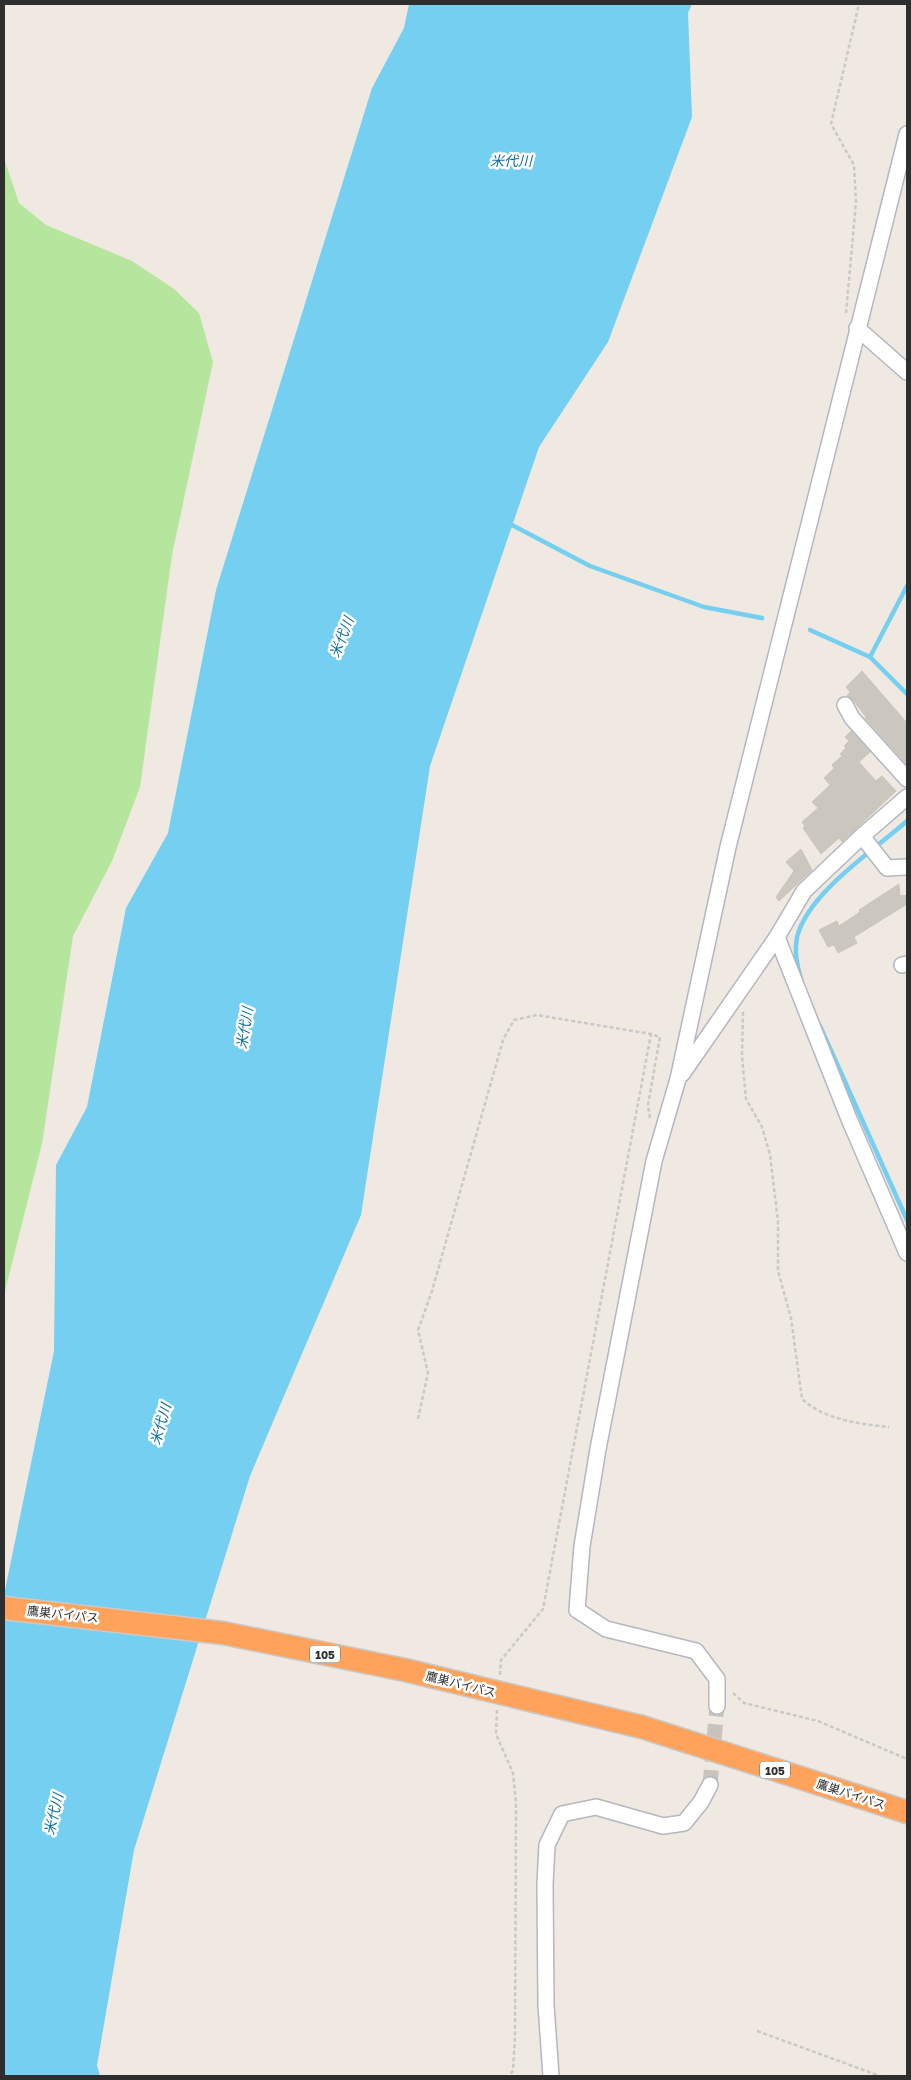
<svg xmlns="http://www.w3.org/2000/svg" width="911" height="2080" viewBox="0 0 911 2080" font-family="'Golos Text','Noto Sans JP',sans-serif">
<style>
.green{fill:#b6e59e}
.water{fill:#75cff0}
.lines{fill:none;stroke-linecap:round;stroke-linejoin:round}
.stream{stroke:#75cff0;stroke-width:4.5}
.building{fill:#cbc7bf;stroke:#cbc5ba}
.minor-tunnel{stroke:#c8c4bd;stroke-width:15;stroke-dasharray:15 8;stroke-linecap:butt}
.minor-casing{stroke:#b4b7c1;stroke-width:18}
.highway-casing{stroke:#c9c9c9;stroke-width:25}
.path{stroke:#c9c9c9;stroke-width:2.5;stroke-dasharray:4 2.5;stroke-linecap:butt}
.minor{stroke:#fff;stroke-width:15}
.highway{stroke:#ffa35c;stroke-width:22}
.highway-bridge-casing{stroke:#c9c9c9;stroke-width:25;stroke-linecap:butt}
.highway-bridge{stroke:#ffa35c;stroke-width:22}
.labels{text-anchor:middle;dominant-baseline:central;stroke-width:5;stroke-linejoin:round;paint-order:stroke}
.shield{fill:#fff;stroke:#6d6d6d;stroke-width:1}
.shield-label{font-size:11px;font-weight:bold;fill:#2e2e2e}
.street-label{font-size:12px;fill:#2e2e2e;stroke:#fff}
.water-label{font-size:14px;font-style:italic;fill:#0d6fa3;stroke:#fff}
</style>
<rect width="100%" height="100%" fill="#efe9e1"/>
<!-- green -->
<path class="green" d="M4,158L19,203L46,225L132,261L174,289L199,313L213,362L172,555L140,787L112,861L73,936L42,1144L4,1295Z"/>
<!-- water -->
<path class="water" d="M409,4H692L688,13L692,117L608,342L539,447L430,766L361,1215L250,1476L134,1850L97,2065L100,2076H4V1595L54,1351L56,1165L87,1107L126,908L168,833L216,590L372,88L404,28Z"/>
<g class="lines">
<!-- stream -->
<g class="stream">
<path d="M512,525L590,566L704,607L762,618"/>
<path d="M810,630L870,657L907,694"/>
<path d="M870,657L907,586"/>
<path d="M801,979C797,966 794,951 797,937C808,893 873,851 907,821"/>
<path d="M820,1026L907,1220"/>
</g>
</g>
<!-- building -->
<g class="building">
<path d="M862,671L907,723V765L865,718L866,717L853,700L847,696L850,692L846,687Z"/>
<path d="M851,731L870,752L859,762L876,781L882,776L896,791L842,842L839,838L821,854L803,828L805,826L802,822L818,808L812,802L830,785L824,778L834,768L832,765L842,756L840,754L846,748L844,746L849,741L845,737Z"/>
<path d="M801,849L812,870L779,901L776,897L794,871L786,862Z"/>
<path d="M899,884L900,896L907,895V904L854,937L857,943L838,953L834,945L828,947L819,930L837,921L839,926L860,912L859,910Z"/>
</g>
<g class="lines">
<!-- minor-tunnel -->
<path class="minor-tunnel" d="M710,1785L717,1706"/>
<!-- minor casing -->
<g class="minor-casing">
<g id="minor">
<path d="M857,328L907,372"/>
<path d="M845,705L852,718L907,779"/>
<path d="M862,836L887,868L907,867"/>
<path d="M777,937L849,1119L907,1253"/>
<path d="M902,965L907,964"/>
<path d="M682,1074L777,937L804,891L862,836L907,797"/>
<path d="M717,1706V1679L696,1651L606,1629L577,1610L582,1546L598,1449L654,1161L678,1079L728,847L907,134"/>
<path d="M551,2076L546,2005L545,1884L547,1845L562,1814L596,1807L663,1826L684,1823L701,1802L710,1785"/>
</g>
</g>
<!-- highway casing -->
<g class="highway-casing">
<path id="highway" d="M642,1727L907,1812"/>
</g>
<!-- path -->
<g class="path">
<path d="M846,313L856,202L854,165L831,124L859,4"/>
<path d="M743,1012L742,1056L746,1099L762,1127L770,1155L778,1221V1271L791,1318L802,1399C825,1420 860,1424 889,1427"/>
<path d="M418,1419L428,1373L418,1330L432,1291L503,1040L514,1020L537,1015L651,1034"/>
<path d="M500,1675L501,1660L543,1609L651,1034L660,1037L648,1105L650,1119"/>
<path d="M733,1693L744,1703L818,1721L907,1759"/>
<path d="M497,1710L496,1734L513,1773L516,1803L515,2037L513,2070L510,2076"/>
<path d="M757,2031L880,2076"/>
</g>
<!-- minor -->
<use href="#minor" class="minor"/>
<!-- highway -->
<use href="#highway" class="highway"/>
<!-- highway-bridge casing -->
<g class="highway-bridge-casing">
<path id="highway-bridge" d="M4,1608L223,1633L405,1670L642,1727"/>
</g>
<!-- highway-bridge -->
<use href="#highway-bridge" class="highway-bridge"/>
</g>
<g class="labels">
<!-- shield labels -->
<g class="shield">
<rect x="310" y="1645.5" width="30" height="17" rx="4"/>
<rect x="760" y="1761.5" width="30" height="17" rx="4"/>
</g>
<g class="shield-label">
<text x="325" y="1654">105</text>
<text x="775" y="1770">105</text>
</g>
<!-- street labels -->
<g class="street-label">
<text transform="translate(63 1614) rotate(6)">鷹巣バイパス</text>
<text transform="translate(461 1684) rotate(14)">鷹巣バイパス</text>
<text transform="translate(851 1794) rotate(18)">鷹巣バイパス</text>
</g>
<!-- water labels -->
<g class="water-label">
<text x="511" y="160">米代川</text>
<text transform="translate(341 637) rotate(-69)">米代川</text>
<text transform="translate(244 1028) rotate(-81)">米代川</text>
<text transform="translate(160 1424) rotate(-74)">米代川</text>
<text transform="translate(53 1814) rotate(-77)">米代川</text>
</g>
</g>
<!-- border -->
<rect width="911" height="2080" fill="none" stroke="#2e2e2e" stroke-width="10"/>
</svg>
